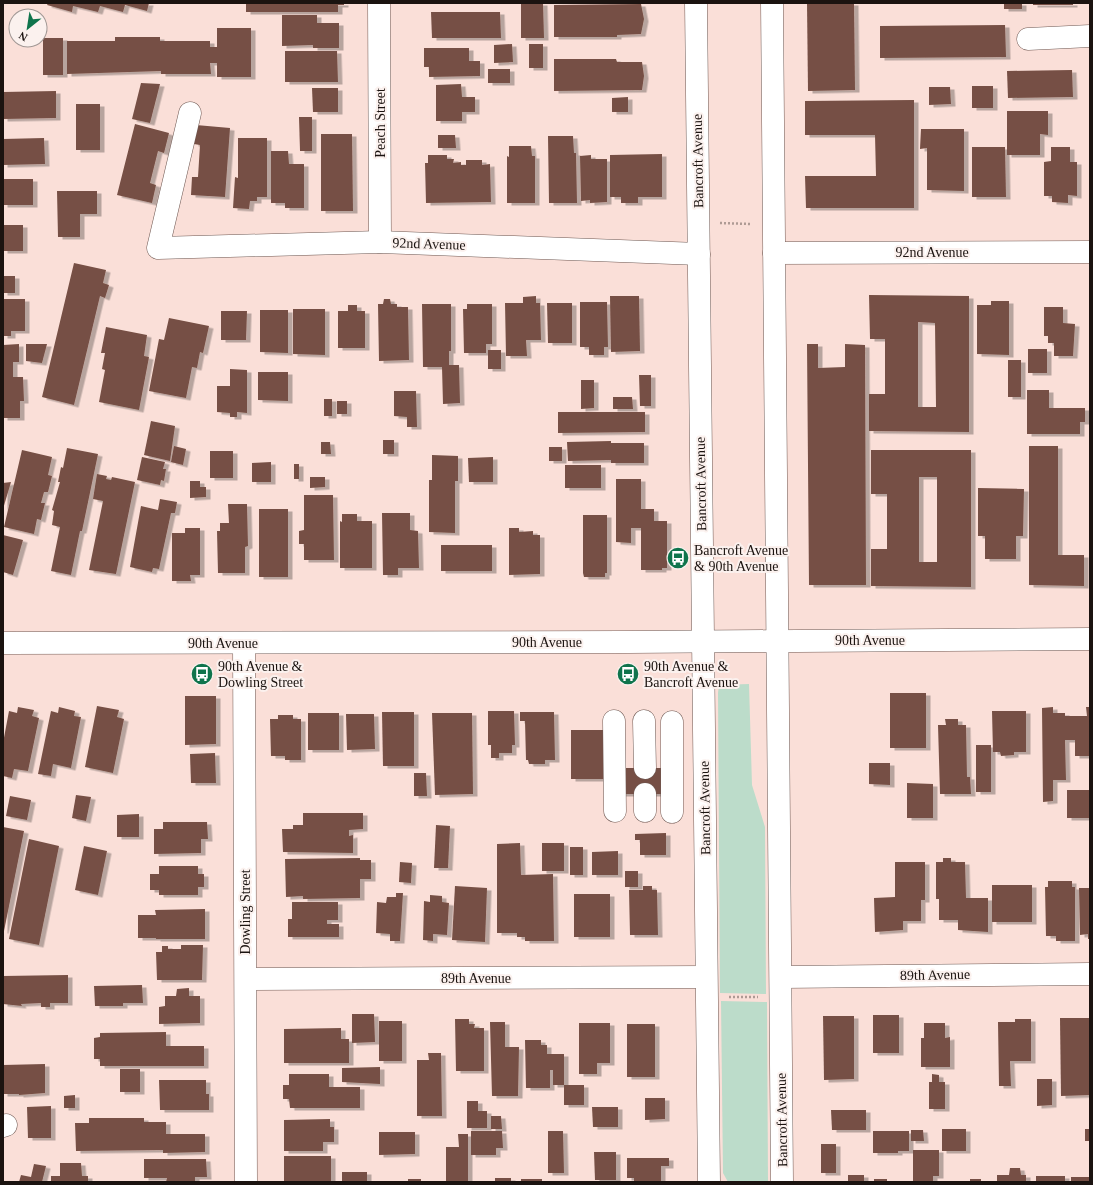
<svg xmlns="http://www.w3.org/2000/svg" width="1093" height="1185" viewBox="0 0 1093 1185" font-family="'Times New Roman',serif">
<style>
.green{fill:#bcdcca}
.building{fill:#764f44;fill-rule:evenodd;filter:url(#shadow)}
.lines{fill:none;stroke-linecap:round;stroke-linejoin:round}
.minor-casing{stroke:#6f5953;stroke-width:23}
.major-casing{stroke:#6f5953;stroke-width:23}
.path{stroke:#ae9a94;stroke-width:2.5;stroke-dasharray:2 2;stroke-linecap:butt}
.minor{stroke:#fff;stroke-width:22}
.major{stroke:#fff;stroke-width:22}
.labels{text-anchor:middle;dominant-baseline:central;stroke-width:4;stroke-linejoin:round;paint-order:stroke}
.street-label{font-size:14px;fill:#1b1310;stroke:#fbf1ee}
.poi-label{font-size:14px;fill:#1b1310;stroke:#fbf1ee;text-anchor:start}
</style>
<defs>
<filter id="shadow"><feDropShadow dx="4.5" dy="2.5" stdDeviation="0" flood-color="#0004"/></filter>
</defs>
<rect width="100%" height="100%" fill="#fadfd8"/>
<!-- green -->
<g class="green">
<path d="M749,684L752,785L765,827L766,994L720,993L718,693L719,685Z"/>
<path d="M721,1001L767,1002L768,1182H728L723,1173Z"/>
</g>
<!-- building -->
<g class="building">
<path d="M48,3H149L147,11L125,5L123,12L100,6L98,12L73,6L72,12L47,5Z"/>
<path d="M246,3H344V5H338V12H246Z"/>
<path d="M521,3H543L544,38H521Z"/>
<path d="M807,3H854L855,90L808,91Z"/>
<rect x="1004" y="3" width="18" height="6"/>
<rect x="1033" y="3" width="40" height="2"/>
<path d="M641,4L644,19L641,34L617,35V37H554V5Z"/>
<path d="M431,12H500L501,38H432Z"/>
<path d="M282,15H317V23H339V48H313V45L282,46Z"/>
<path d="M1005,25L1006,57L880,58V26Z"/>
<path d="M217,28H251V77H217V63H210L211,74H161V71L67,74V41H115V37H160V41H210V47H217Z"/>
<rect x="43" y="38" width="20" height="37"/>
<path d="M512,44L513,62L494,63V45Z"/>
<rect x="529" y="44" width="14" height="24"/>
<path d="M424,48H469V61H480V76L429,77V67H424Z"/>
<path d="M285,51H337L338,82H285Z"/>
<path d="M554,59H616L617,62H642L644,76L642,90L554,91Z"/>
<rect x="488" y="69" width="22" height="14"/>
<path d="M1072,70L1073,97L1008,98L1007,71Z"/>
<path d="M141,83L160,84L150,123L132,119Z"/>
<path d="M461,84L462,97H475V112H462V121H436V85Z"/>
<rect x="972" y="86" width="21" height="22"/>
<path d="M929,87H950L951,104L929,105Z"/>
<path d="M312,88H338V112H313Z"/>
<path d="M56,91V118L3,119V92Z"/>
<path d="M628,97V112H612V98Z"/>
<path d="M914,100V208H806L805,176H876L875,135H805V101Z"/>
<rect x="76" y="104" width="24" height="46"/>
<path d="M1007,111H1048V135L1040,134V155H1007Z"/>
<path d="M299,117H312V151H300Z"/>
<path d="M135,124L169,133L164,153L158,151L150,183L156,185L152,203L117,195Z"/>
<path d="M196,125L230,128L225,197L191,195L192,177H198L200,145L194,144Z"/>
<path d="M921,129H964V191L927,190V148L920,149Z"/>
<path d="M321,134H352L353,211H321Z"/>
<path d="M438,135H455L456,148H438Z"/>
<path d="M548,136H573L574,153H576L577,203H549Z"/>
<path d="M44,138L45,164L3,165V139Z"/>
<path d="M238,138H267V197H257V201H250L249,209L233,208L235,177L238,178Z"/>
<path d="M509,146H531L532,156H535V203H507V156L509,157Z"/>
<path d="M972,147H1005L1006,197H972Z"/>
<path d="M1051,147H1070V162H1077V196L1068,195V203L1052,202V196H1044V162L1051,161Z"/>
<path d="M271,151H288L289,164H304V208H285V203H271Z"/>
<path d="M662,154V197H638V203H621V197H610V155Z"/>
<path d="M428,155H447V159H454L453,163L461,162V165H466V160H482V165L490,164L491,202L426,203L425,163H428Z"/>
<path d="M591,155V159H607V202L590,203V200L581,201L580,156Z"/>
<rect x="3" y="179" width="30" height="26"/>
<path d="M57,191H97V214H80V237H58Z"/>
<rect x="3" y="225" width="20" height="26"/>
<path d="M74,263L106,270L103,283L109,285L105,298L100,296L74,405L42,397Z"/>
<rect x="3" y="276" width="12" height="17"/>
<path d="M869,295L969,296V432L869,431V394H885V339H870ZM918,322L935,323L936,407H918Z"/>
<path d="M536,296V303H540L541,340H526L527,356H506L505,303H523V297Z"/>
<path d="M610,296H639L640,351L611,352Z"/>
<path d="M3,299H25V331H11V336H3Z"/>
<path d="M384,299H390L391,304H397V307H408L409,360L379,361L378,304H383Z"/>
<path d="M991,301H1009V355L977,354V305H991Z"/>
<path d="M580,302H607L608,347H604V355H589V347H580Z"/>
<path d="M547,303H572V343H548Z"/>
<path d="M422,304H451V351H449V365H459L460,403L443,404L442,367H423Z"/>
<path d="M467,304H492V344H486V353H464L463,309H467Z"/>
<path d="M348,305H357V311H365V348H338V311H348Z"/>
<path d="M1044,307H1063V323L1075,324L1073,356H1054V343H1048V336H1044Z"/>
<path d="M293,309H325V355L293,354Z"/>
<path d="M260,310H288V353L260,352Z"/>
<path d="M221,311H247L246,340H221Z"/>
<path d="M169,318L209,326L203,353L200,352L197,368L192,367L186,398L149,391L159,339L164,340Z"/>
<path d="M106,327L147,335L144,356L149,357L139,410L99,402L105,370L102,369L105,353H101Z"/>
<path d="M19,344V362H13V377H23L24,401H20V418H3V345Z"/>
<path d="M26,344H47L42,363L26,361Z"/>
<path d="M807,344H818V368L845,367V344L865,345L866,585H809Z"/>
<rect x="1028" y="349" width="19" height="24"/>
<rect x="488" y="350" width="13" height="19"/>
<rect x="1008" y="360" width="13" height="37"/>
<path d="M230,369L247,370V413L237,412V417H230V413L217,412V386H230Z"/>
<path d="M258,372H288V401L258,400Z"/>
<path d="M639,375H651V406H640Z"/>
<path d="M581,380H594V408L581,409Z"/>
<path d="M1027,390H1049V408H1085V422H1080V434H1027Z"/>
<path d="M394,391H416L417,427H407V417L394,416Z"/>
<path d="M613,397H632L633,409H613Z"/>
<rect x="324" y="399" width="8" height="17"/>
<rect x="337" y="401" width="10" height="13"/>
<path d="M558,412H645V432L558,433Z"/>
<path d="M151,421L175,426L170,461L144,455Z"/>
<rect x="383" y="440" width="11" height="14"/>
<path d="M611,441V443H644V463H611V460L568,461L567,442Z"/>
<path d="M321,442H330L331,454H321Z"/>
<path d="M174,446L186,449L183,465L171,462Z"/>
<path d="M1029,446H1058V555H1084V586L1029,585Z"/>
<rect x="549" y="447" width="13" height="14"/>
<path d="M67,448L98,454L82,531H80L71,575L51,571L60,527L52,525L54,511L52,510L60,482H58L61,467L63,468Z"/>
<path d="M22,450L52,457L48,475L52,476L48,492H44L41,503H45L41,520L37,519L34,534L4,527Z"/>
<path d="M871,450H971V587L871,586V549H887V494H871ZM919,477H937V562H919Z"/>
<rect x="210" y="451" width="23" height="27"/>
<path d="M432,455L458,456V481H455V533L429,532V480H432Z"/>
<path d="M142,457L165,462L163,469H166L164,481L161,480L160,485L137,480Z"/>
<path d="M493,457V482H469L468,458Z"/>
<path d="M271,462V482H252V463Z"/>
<rect x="294" y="464" width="5" height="15"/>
<rect x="565" y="465" width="36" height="23"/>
<path d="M97,474L107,476L106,479L111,480L112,477L135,482L116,574L89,570L103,501L93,499Z"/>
<path d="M310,477H325V487L310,488Z"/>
<path d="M616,479H641V509H654V521H667V568H662V570H641V528H631V543L616,542Z"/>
<path d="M190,481H200V487H206V497L190,498Z"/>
<path d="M11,482L3,509V483Z"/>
<path d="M978,488L1024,489L1023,536H1016V559H985V536H978Z"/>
<path d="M304,495H333L334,560H304V544H299V531L304,530Z"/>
<path d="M160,499L177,502L175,513H171L159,569L153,568L152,572L130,567L141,506L158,510Z"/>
<path d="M228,504H247L248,546L245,547V573H218L217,531H220V523H229Z"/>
<rect x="259" y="509" width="29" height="68"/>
<path d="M382,513H410V530L418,531L419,568H398V575H383Z"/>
<path d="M342,514H357V521H372V568H340V521L342,522Z"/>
<path d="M583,515H607V573H605V577H584L583,573Z"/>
<path d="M185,528H200V575H190L191,581H172V533H185Z"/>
<path d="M509,528H519V532L533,531V535H540V574L509,575Z"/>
<path d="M3,535L23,540L13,575L3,572Z"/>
<rect x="441" y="545" width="51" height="26"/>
<rect x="890" y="693" width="36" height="55"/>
<path d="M185,696H216V744L185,745Z"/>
<path d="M97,706L119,710L117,717L124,719L113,773L85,767Z"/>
<path d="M18,707L34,710L32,716L39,718L28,771L14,769L12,778L3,776V743L9,711L17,713Z"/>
<path d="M59,707L75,711L74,716L81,717L71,768L53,764L51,776L38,774L51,711L58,713Z"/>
<path d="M1053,707V713H1065V716H1087L1086,707H1090V756H1075V740H1065L1066,780H1053V801L1043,802L1042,708Z"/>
<path d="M488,711H514L515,745H512V753H499V758H491V745H488Z"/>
<path d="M992,711H1026V752H1014V755L1001,756L1000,752H993Z"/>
<path d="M382,712H414V766H383Z"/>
<path d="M520,712H554L555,760H545V764H529L528,760H526L525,721H520Z"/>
<rect x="308" y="713" width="31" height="37"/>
<path d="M432,713H472L473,794L435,795Z"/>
<path d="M346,714H374L375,749L347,750Z"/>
<path d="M278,715H293V719H301V760H285V756H271L270,719H278Z"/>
<path d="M945,719H958V725H966L967,777H970L971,794H940L938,725H946Z"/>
<path d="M571,730H604L605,779H571Z"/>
<rect x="976" y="745" width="15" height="47"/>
<path d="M215,753L216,783H191L190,754Z"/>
<path d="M869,763H890V785L869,784Z"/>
<path d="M618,768H671L672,794H619Z"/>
<path d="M414,773H426L427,796H414Z"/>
<path d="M907,783L933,784V818H907Z"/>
<rect x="1067" y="790" width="23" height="28"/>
<path d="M76,795L91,797L86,821L72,818Z"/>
<path d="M10,796L31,800L27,820L6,816Z"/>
<path d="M303,813H363V829L349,830V836L353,835V853L283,852L282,829H293V825H303Z"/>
<path d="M139,814V837H117V815Z"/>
<path d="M163,822H207L208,839H201V853L154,854V829H163Z"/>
<path d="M436,825L450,826L448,868H434Z"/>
<path d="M3,827L24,831L4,931H3Z"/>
<path d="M666,833V855H640V840H635V834Z"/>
<path d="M29,839L59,846L39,945L9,939Z"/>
<path d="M520,843L521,875L553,874L554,941H525V937H517V933H497V844Z"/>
<rect x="542" y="843" width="22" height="28"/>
<path d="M84,846L107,851L98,895L75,890Z"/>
<rect x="570" y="847" width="13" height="28"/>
<path d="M618,851V875H592V852Z"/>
<path d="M360,858V860H371V879H360V898L303,899V896L286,897L285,859Z"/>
<path d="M943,858H951V862H965L966,898H988V932L958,930V920H939V899H936V862H943Z"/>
<path d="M400,862L412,863L411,883L399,882Z"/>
<path d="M895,862H925V900H921V921H903V930L875,932L874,898L895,897Z"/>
<path d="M159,866H198V874H204V887H198V895H159V890H150V874H159Z"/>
<rect x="625" y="871" width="13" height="16"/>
<path d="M1048,881H1072V887H1075V941H1056V936H1046L1045,887H1048Z"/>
<rect x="992" y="885" width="40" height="37"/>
<path d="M455,886L487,888L485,942L452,940Z"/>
<path d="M643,886H652V890H657L658,935H630L629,890H643Z"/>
<path d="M1079,888H1090V939H1088V934L1080,935Z"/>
<path d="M396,893H403L400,941H390V934L376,933L377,902L386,903L387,897H396Z"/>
<rect x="574" y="894" width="36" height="43"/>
<path d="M430,895L442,896V902L449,903L447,935L433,934V941L423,940L424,901L430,902Z"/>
<path d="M292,902H338V920H327V924H339V937H288V919H292Z"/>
<path d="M205,909V939H156V938H138V915H156L155,910Z"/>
<path d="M181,945H203L202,980H157L156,952H162V946H168V949H181Z"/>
<path d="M68,975V1003H50V1007H41V1003L21,1004L22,1006L3,1004V976Z"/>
<path d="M142,985L143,1003H123V1006H95L94,986Z"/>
<path d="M189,988V996H200V1023L159,1024V1007L165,1006V996H176L177,989Z"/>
<path d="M352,1014H374L375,1042L352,1043Z"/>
<rect x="873" y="1015" width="26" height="38"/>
<path d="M823,1016H854V1079L824,1080Z"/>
<path d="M1060,1018H1090V1095L1061,1096Z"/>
<path d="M455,1019H469V1024H475L474,1028H484V1071H456Z"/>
<path d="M1015,1019H1031V1061H1010L1011,1086H999L998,1022H1015Z"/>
<rect x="379" y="1021" width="23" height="40"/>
<path d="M490,1022H505V1047H519L518,1096H492Z"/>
<path d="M579,1023H610V1063H597V1074H579Z"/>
<path d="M924,1023H945V1038L950,1037V1067H921V1038H924Z"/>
<rect x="627" y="1024" width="28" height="53"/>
<path d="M341,1028V1039H349V1063H284V1029Z"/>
<path d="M166,1032V1046H204V1066H100V1059H94V1038L100,1037V1033Z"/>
<path d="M525,1040H541V1045H547V1054H564V1085H553V1070H550V1088H526Z"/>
<path d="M428,1053H441L442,1116H417V1060H429Z"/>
<path d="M45,1064V1093L19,1095V1094H3V1065Z"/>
<path d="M380,1067V1084L342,1082V1068Z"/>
<rect x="120" y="1069" width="20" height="23"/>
<path d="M289,1074H329V1087H360V1108H290L289,1099H283V1085H289Z"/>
<path d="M932,1074L939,1075V1082H945V1109H929V1082H932Z"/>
<path d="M1037,1079H1052V1105L1037,1106Z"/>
<path d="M159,1080H206V1094H209V1110H160Z"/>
<rect x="564" y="1085" width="20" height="20"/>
<path d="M75,1095V1108H64V1096Z"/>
<path d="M645,1098H665V1119L645,1120Z"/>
<path d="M467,1101H478V1111H487V1128H467Z"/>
<path d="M51,1106V1138H28L27,1107Z"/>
<path d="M592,1107H618V1127H593Z"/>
<path d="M831,1110H866V1130H832Z"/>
<path d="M491,1116H501L502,1129H491Z"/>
<path d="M89,1118H144V1122H166V1134H205V1152L163,1153V1150L76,1151L75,1123H89Z"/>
<path d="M330,1119V1127H334V1142H323V1151H284V1120Z"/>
<rect x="942" y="1129" width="24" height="22"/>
<rect x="1085" y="1129" width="5" height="12"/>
<path d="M911,1130H923L924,1141H911Z"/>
<path d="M471,1131H502L503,1148H496V1155H471Z"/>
<path d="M548,1131H563L564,1173H548Z"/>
<path d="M873,1131H909V1151H898V1153H873Z"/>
<path d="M379,1132H415V1154L379,1155Z"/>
<path d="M458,1134H468V1182H446V1147H459Z"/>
<rect x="821" y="1144" width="15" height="29"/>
<path d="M913,1150H939V1176H933V1182H913Z"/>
<path d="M594,1152H616V1180H595Z"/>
<path d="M284,1156H331V1181L284,1182Z"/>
<path d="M627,1158H669V1166H661V1182H634V1178H627Z"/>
<path d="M144,1159H206L207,1177H195V1182H166L167,1178H144Z"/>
<path d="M60,1163H81L82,1176H88V1182H51V1176H60Z"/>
<path d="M34,1164L46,1166L42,1182H19L21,1175L31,1177Z"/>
<path d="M1010,1168H1020L1021,1175H1026V1182H997V1175H1009Z"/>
<rect x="342" y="1172" width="25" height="10"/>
<rect x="848" y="1175" width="16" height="7"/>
<rect x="1036" y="1176" width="29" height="6"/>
<rect x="1071" y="1177" width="19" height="5"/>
<rect x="495" y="1178" width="16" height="4"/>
<rect x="408" y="1179" width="13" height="3"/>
<rect x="521" y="1179" width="21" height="3"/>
<rect x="874" y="1179" width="13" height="3"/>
<rect x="970" y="1179" width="11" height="3"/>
</g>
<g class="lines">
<!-- minor casing -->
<g class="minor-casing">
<g id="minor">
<path d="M379,3L380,242"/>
<path d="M1028,39L1090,36"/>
<path d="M190,113L158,248L380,242L699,254"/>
<path d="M774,253L1090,252"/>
<path d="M3,643L629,642L1090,639"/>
<path d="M244,643L246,1182"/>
<path d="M614,721L615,811"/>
<path d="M644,721L645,768"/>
<path d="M672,722V812"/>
<path d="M645,794V811"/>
<path d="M781,977L1090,974"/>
<path d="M246,979L706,977"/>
<path d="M3,1126L6,1125"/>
</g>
</g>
<!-- major casing -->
<g class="major-casing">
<g id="major">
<path d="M696,3L709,1182"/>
<path d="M772,3L782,1182"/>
</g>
</g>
<!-- path -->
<g class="path">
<path d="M720,223L751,224"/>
<path d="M729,997H758"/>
</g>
<!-- minor -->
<use href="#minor" class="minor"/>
<!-- major -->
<use href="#major" class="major"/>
</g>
<!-- icons -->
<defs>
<g id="bus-disc" transform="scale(1.15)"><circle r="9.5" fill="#0f744c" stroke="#fbf1ee"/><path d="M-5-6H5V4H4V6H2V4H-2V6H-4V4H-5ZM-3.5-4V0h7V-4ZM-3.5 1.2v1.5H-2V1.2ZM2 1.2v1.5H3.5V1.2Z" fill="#fff"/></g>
</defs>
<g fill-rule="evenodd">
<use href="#bus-disc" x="678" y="558"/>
<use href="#bus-disc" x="202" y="674"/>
<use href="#bus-disc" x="628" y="674"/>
</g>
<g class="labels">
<!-- street labels -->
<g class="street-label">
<text transform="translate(380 123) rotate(-90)">Peach Street</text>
<text transform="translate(698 161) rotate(-91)">Bancroft Avenue</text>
<text transform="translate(429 244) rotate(2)">92nd Avenue</text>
<text x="932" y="252">92nd Avenue</text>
<text transform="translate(701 484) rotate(-91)">Bancroft Avenue</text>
<text x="870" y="640">90th Avenue</text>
<text x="547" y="642">90th Avenue</text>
<text x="223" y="643">90th Avenue</text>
<text transform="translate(705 808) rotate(-91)">Bancroft Avenue</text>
<text transform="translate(245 912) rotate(-90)">Dowling Street</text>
<text transform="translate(935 975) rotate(-1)">89th Avenue</text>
<text x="476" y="978">89th Avenue</text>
<text transform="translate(782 1120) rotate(-91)">Bancroft Avenue</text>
</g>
<!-- poi labels -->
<g class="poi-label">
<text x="694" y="550">Bancroft Avenue<tspan x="694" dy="16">&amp; 90th Avenue</tspan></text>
<text x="218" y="666">90th Avenue &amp;<tspan x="218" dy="16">Dowling Street</tspan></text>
<text x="644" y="666">90th Avenue &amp;<tspan x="644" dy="16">Bancroft Avenue</tspan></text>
</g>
</g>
<!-- border -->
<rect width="1093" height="1185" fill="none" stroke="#1b1310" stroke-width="8"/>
<!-- north arrow -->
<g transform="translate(28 28) rotate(210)"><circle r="19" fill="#fbf1ee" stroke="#a19895"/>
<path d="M0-3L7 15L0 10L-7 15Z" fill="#0f744c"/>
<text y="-6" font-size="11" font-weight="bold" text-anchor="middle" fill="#1b1310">N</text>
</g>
</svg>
